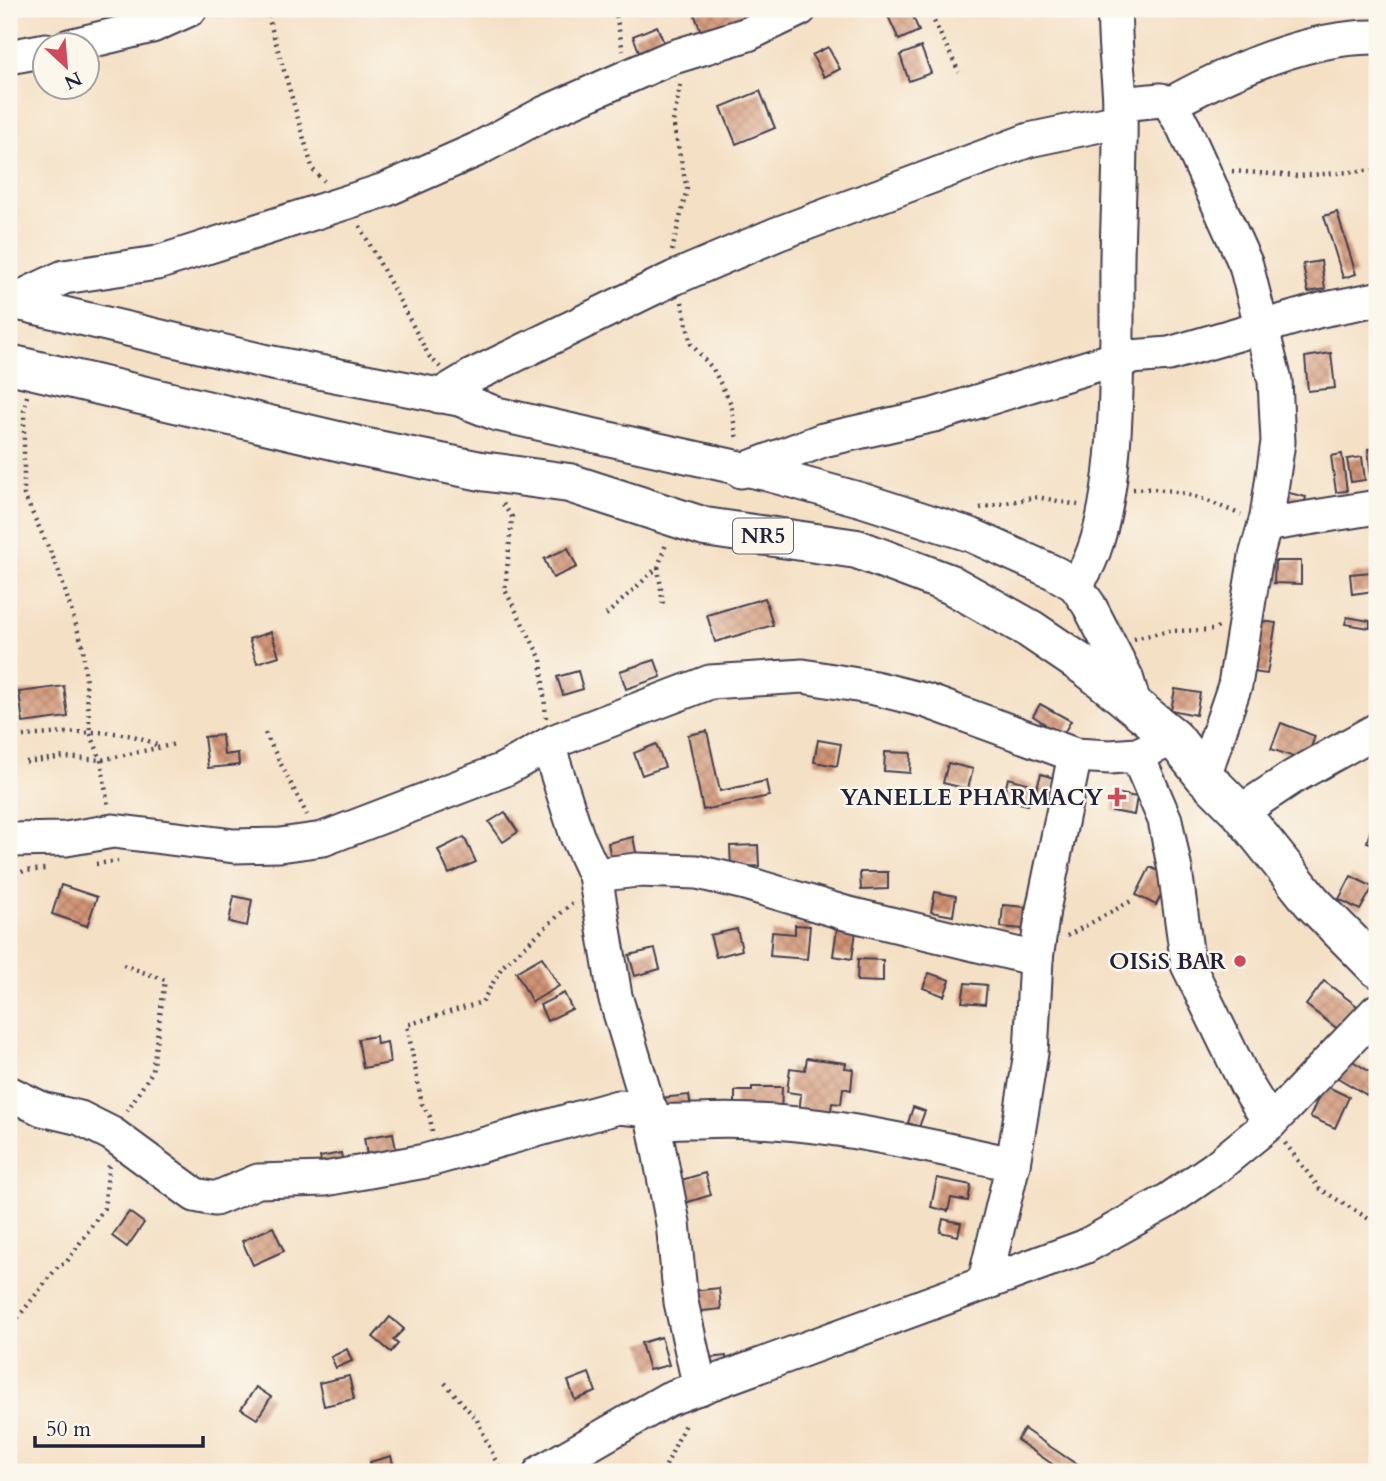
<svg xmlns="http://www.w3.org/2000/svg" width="1386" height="1481" viewBox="0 0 1386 1481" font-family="Cardo,serif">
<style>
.building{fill:url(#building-cross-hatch)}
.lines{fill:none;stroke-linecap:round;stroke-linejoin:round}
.minor-casing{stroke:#423e50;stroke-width:37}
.highway-casing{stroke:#423e50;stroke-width:42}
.path{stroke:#423e50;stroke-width:4.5;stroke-dasharray:2 5;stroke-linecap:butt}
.minor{stroke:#fff;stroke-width:33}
.highway{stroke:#fff;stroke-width:38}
.poi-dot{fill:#d1495b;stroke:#fbf7ec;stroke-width:2.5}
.labels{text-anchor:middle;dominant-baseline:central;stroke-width:5;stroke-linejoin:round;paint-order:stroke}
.shield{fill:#fbf7ec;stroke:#636270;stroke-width:2}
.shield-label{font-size:21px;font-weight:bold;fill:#22223b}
.poi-label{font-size:23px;font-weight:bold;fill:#22223b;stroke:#fbf7ec;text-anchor:end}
</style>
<defs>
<pattern id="building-cross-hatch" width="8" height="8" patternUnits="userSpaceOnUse" patternTransform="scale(1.75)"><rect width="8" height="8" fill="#d29475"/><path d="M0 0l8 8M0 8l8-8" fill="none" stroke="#aa7861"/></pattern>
</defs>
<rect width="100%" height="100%" fill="#fbf7ec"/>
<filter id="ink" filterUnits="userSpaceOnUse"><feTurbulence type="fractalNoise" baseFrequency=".0143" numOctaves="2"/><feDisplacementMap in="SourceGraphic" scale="14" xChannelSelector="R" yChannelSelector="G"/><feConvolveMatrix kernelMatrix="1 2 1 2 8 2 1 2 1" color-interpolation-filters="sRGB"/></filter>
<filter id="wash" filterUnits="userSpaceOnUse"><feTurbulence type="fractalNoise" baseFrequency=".00686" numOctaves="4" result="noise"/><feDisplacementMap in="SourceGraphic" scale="28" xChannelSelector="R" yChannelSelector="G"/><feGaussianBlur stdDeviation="1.57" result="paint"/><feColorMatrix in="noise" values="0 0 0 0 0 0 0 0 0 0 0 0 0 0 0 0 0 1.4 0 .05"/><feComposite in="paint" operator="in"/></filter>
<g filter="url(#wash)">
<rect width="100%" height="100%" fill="#f4e0c5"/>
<g id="blocks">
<!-- building -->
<g class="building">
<path d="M704,9H741L746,21L703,37L694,13Z"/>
<path d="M904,9H910L919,31L899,40L888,16Z"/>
<path d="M657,26L666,48L642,59L633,36Z"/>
<path d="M828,47L840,69L824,77L812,55Z"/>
<path d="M921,47L931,73L909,81L900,55Z"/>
<path d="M760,91L775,128L736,144L721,107Z"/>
<path d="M1337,212L1356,274L1343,278L1324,216Z"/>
<path d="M1321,261L1325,289L1308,292L1303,264Z"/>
<path d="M1331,353L1335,388L1308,391L1305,357Z"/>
<path d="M1377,448V486H1372L1368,449Z"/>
<path d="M1342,454L1347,491L1336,492L1331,456Z"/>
<path d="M1362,457L1365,480L1351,482L1347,459Z"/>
<path d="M1285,492L1306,497L1301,516L1281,511Z"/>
<path d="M568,548L577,567L553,578L544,559Z"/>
<path d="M1275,561H1301V584L1274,583Z"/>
<path d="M1372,572L1374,591L1352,594L1350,574Z"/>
<path d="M765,598L773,625L715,642L707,615Z"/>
<path d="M1347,617L1370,621V628L1345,624Z"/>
<path d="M1261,621L1276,623L1267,674L1252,672Z"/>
<path d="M271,632L279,656L257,663L249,639Z"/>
<path d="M655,660L661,677L626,689L620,671Z"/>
<path d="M578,671L583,689L563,695L557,677Z"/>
<path d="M64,686L68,717L23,723L19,692Z"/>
<path d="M1175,689L1200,693L1196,715L1171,710Z"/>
<path d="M1040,704L1071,721L1058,743L1040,733L1045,724L1033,716Z"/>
<path d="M1281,723L1315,736L1306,761L1271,749Z"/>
<path d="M707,731L720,791L766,781L769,796L703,810L688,735Z"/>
<path d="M222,735L224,755L238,753L239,765L208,768L204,737Z"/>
<path d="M818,740L841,744L837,766L814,762Z"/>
<path d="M656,744L665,767L642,775L634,753Z"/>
<path d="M885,752L911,753L910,773L884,771Z"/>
<path d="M948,763L973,769L968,789L943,783Z"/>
<path d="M1041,774L1057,779L1050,801L1034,797Z"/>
<path d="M1008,778L1034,785L1028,805L1003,799Z"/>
<path d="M1115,793L1137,797L1134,815L1112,811Z"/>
<path d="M505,812L518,832L503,842L489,822Z"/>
<path d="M1374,817L1377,818V845L1367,842Z"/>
<path d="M464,837L476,862L449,874L438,850Z"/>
<path d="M633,837L637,857L612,863L608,843Z"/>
<path d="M758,845L759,866L731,867L730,846Z"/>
<path d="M1150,867L1170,877L1156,905L1136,895Z"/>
<path d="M860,872H888V889L861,890Z"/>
<path d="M1351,876L1373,887L1360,910L1339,899Z"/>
<path d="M61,885L97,897L87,926L52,914Z"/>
<path d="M935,892L956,896L953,916L931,912Z"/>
<path d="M234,896L252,900L247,926L229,922Z"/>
<path d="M1003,905L1025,907L1023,929L1001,927Z"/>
<path d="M795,925L810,926L807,959L770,956L772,932L795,934Z"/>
<path d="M837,928L856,931L852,959L833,956Z"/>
<path d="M737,929L742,950L716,957L710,935Z"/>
<path d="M655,949L660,969L635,976L629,955Z"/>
<path d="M542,957L559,986L532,1002L516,972Z"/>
<path d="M858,959L883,960V982L857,981Z"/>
<path d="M929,973L950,980L944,996L923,988Z"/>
<path d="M1324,981L1357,1006L1339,1030L1306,1005Z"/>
<path d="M965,983L987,985L985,1004L962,1002Z"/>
<path d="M564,993L572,1009L547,1021L540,1005Z"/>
<path d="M376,1036L377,1044L387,1042L390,1063L363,1068L358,1039Z"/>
<path d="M807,1058L846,1063L845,1068L853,1069L851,1090L843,1088L841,1104L832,1103L830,1118L799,1114L801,1094L787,1092L790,1068L805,1070Z"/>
<path d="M1349,1059L1377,1076V1089L1372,1098L1338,1078Z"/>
<path d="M1324,1085L1349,1097L1335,1128L1310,1117Z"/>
<path d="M752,1087H782L781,1115L735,1109V1091H752Z"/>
<path d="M689,1095L692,1115L664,1119L661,1098Z"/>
<path d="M913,1107L925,1111L919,1127L908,1123Z"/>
<path d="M393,1133L397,1156L368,1161L364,1138Z"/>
<path d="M341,1153L344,1169L323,1173L320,1157Z"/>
<path d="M705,1173L711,1195L685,1203L678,1181Z"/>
<path d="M937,1178L971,1185L968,1201L951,1198L948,1211L931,1207Z"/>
<path d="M129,1212L144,1223L127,1247L112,1236Z"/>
<path d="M943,1219L961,1223L958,1236L940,1232Z"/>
<path d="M273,1227L284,1251L253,1265L242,1241Z"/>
<path d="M719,1288L721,1309L694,1312L693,1291Z"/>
<path d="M390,1317L404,1329L393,1340L398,1344L391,1352L373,1337Z"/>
<path d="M661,1337L669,1365L649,1370L641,1343Z"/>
<path d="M347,1349L352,1361L336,1368L331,1357Z"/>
<path d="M726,1356L728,1374L710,1376L708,1358Z"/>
<path d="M589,1373L596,1392L575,1400L568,1381Z"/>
<path d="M349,1376L354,1399L324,1406L319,1383Z"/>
<path d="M256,1387L271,1397L257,1419L241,1409Z"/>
<path d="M1024,1429L1088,1472H1064L1017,1440Z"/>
<path d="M391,1456L395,1472H373L370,1462Z"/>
</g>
</g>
</g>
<g filter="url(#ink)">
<use href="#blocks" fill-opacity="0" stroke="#423e50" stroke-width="2"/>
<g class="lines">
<!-- minor casing -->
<g class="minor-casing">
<g id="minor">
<path d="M69,46L152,26L190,9"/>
<path d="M9,57L46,50"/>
<path d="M1120,104L1161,100L1170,104L1184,128L1246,265L1275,381L1278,442L1267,517L1256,556L1235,685L1204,776"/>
<path d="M1170,104C1230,71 1309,36 1377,37"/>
<path d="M9,301L267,362L459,399L497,414L767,474L862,500L971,535L1055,573L1075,585L1089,605L1126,677L1135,707"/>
<path d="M23,304L30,293L64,277L157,263L385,190L476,150L545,113L670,58L748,34L800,9"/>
<path d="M439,396L472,376L674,278L777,234L1029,140L1119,121"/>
<path d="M741,471L823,440L934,415L1118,358L1169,354L1321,310L1377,299"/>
<path d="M1265,525L1377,507"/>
<path d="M1075,585C1125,528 1116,336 1117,258C1118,207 1121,155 1120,104C1119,72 1113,41 1115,9"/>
<path d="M548,745L577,836L595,875L615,996L654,1125"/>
<path d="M1137,755L1165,820L1175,870L1188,965L1246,1084L1270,1123"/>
<path d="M1240,812L1293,777L1377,730"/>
<path d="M9,840L66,839L113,831L234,846L280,845L323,839L503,770L555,741L710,682L803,676L875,688L927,701L1075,755L1110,757L1137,755L1174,738"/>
<path d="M595,875L637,870L697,872L745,883L845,913L1036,959"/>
<path d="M9,1093L42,1109L80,1118L112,1134L195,1195L215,1199L258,1181L325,1179L425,1161L618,1107L651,1110"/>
<path d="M984,1284L1013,1164"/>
<path d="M700,1388L681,1302L673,1223L654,1125C667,1120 683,1121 697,1121C802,1115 910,1142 1013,1164L1031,1053L1036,959L1043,910L1075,755"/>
<path d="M541,1472L668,1399L1084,1247L1167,1201L1215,1168L1270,1123L1377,1011"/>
</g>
</g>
<!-- highway casing -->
<g class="highway-casing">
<path id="highway" d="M9,364L363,447L481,471L569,483L705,527L857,549L950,584L1030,629L1089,669L1174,738L1204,776L1240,812L1312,902L1377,968"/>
</g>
<!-- path -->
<g class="path">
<path d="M266,9L313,170L324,181"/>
<path d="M615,9L623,51"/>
<path d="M928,9L959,72"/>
<path d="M1232,171L1297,176L1377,170"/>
<path d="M360,226L429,356L440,367"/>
<path d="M672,251L687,189L673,122L681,82"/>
<path d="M682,302L691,344L713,369L731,404L737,440"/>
<path d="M27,396L24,411V495L57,566L83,647L90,732L101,760L108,806"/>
<path d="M1133,489C1175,487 1203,498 1241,515"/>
<path d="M503,504L512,517L505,590L541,659L546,718"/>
<path d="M980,508L1037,497L1078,505"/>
<path d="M658,567L663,604"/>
<path d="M606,615L658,567L666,544"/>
<path d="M1134,639L1168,631L1214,630L1218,627"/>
<path d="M265,733L307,815"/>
<path d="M23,736C62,734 126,724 159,747"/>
<path d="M26,762L65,757L101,760L176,744"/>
<path d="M96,864L118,861"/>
<path d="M9,878L24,871L45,869"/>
<path d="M1067,936L1131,901"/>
<path d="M123,965L165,980L152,1072L127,1111"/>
<path d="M432,1131L430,1117L422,1104L407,1025L482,1002L502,967L572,903"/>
<path d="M1285,1143L1320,1189L1377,1224"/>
<path d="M9,1329L59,1265L66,1263L104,1208L109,1165"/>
<path d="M445,1383L477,1420L501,1472"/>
<path d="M663,1472L686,1422"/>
</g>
<!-- minor -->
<use href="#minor" class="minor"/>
<!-- highway -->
<use href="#highway" class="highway"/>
</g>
</g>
<!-- markers -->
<g class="poi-dot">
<path d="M1113.5 786.5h7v7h7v7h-7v7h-7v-7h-7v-7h7z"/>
<circle cx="1240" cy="961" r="7"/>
</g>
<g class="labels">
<!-- shield labels -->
<rect class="shield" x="733" y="518.5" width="60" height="35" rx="5"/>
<g class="shield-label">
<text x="763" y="536">NR5</text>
</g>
<!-- poi labels -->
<g class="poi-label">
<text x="1103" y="797">YANELLE PHARMACY</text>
<text x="1226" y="961">OISiS BAR</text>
</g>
</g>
<!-- margin -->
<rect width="1386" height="1481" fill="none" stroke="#fbf7ec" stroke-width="35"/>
<!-- north arrow -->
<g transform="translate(66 66) rotate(154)"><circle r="33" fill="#fbf7ec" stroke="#a4a2a5" stroke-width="2"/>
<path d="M0-5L12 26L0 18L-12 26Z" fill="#d1495b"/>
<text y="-10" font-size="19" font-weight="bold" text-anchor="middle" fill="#22223b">N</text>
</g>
<!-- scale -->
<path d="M35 1436v10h168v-10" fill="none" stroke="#22223b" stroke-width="3.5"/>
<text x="46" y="1436" font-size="21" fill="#22223b" stroke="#fbf7ec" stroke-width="5" paint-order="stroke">50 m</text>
</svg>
